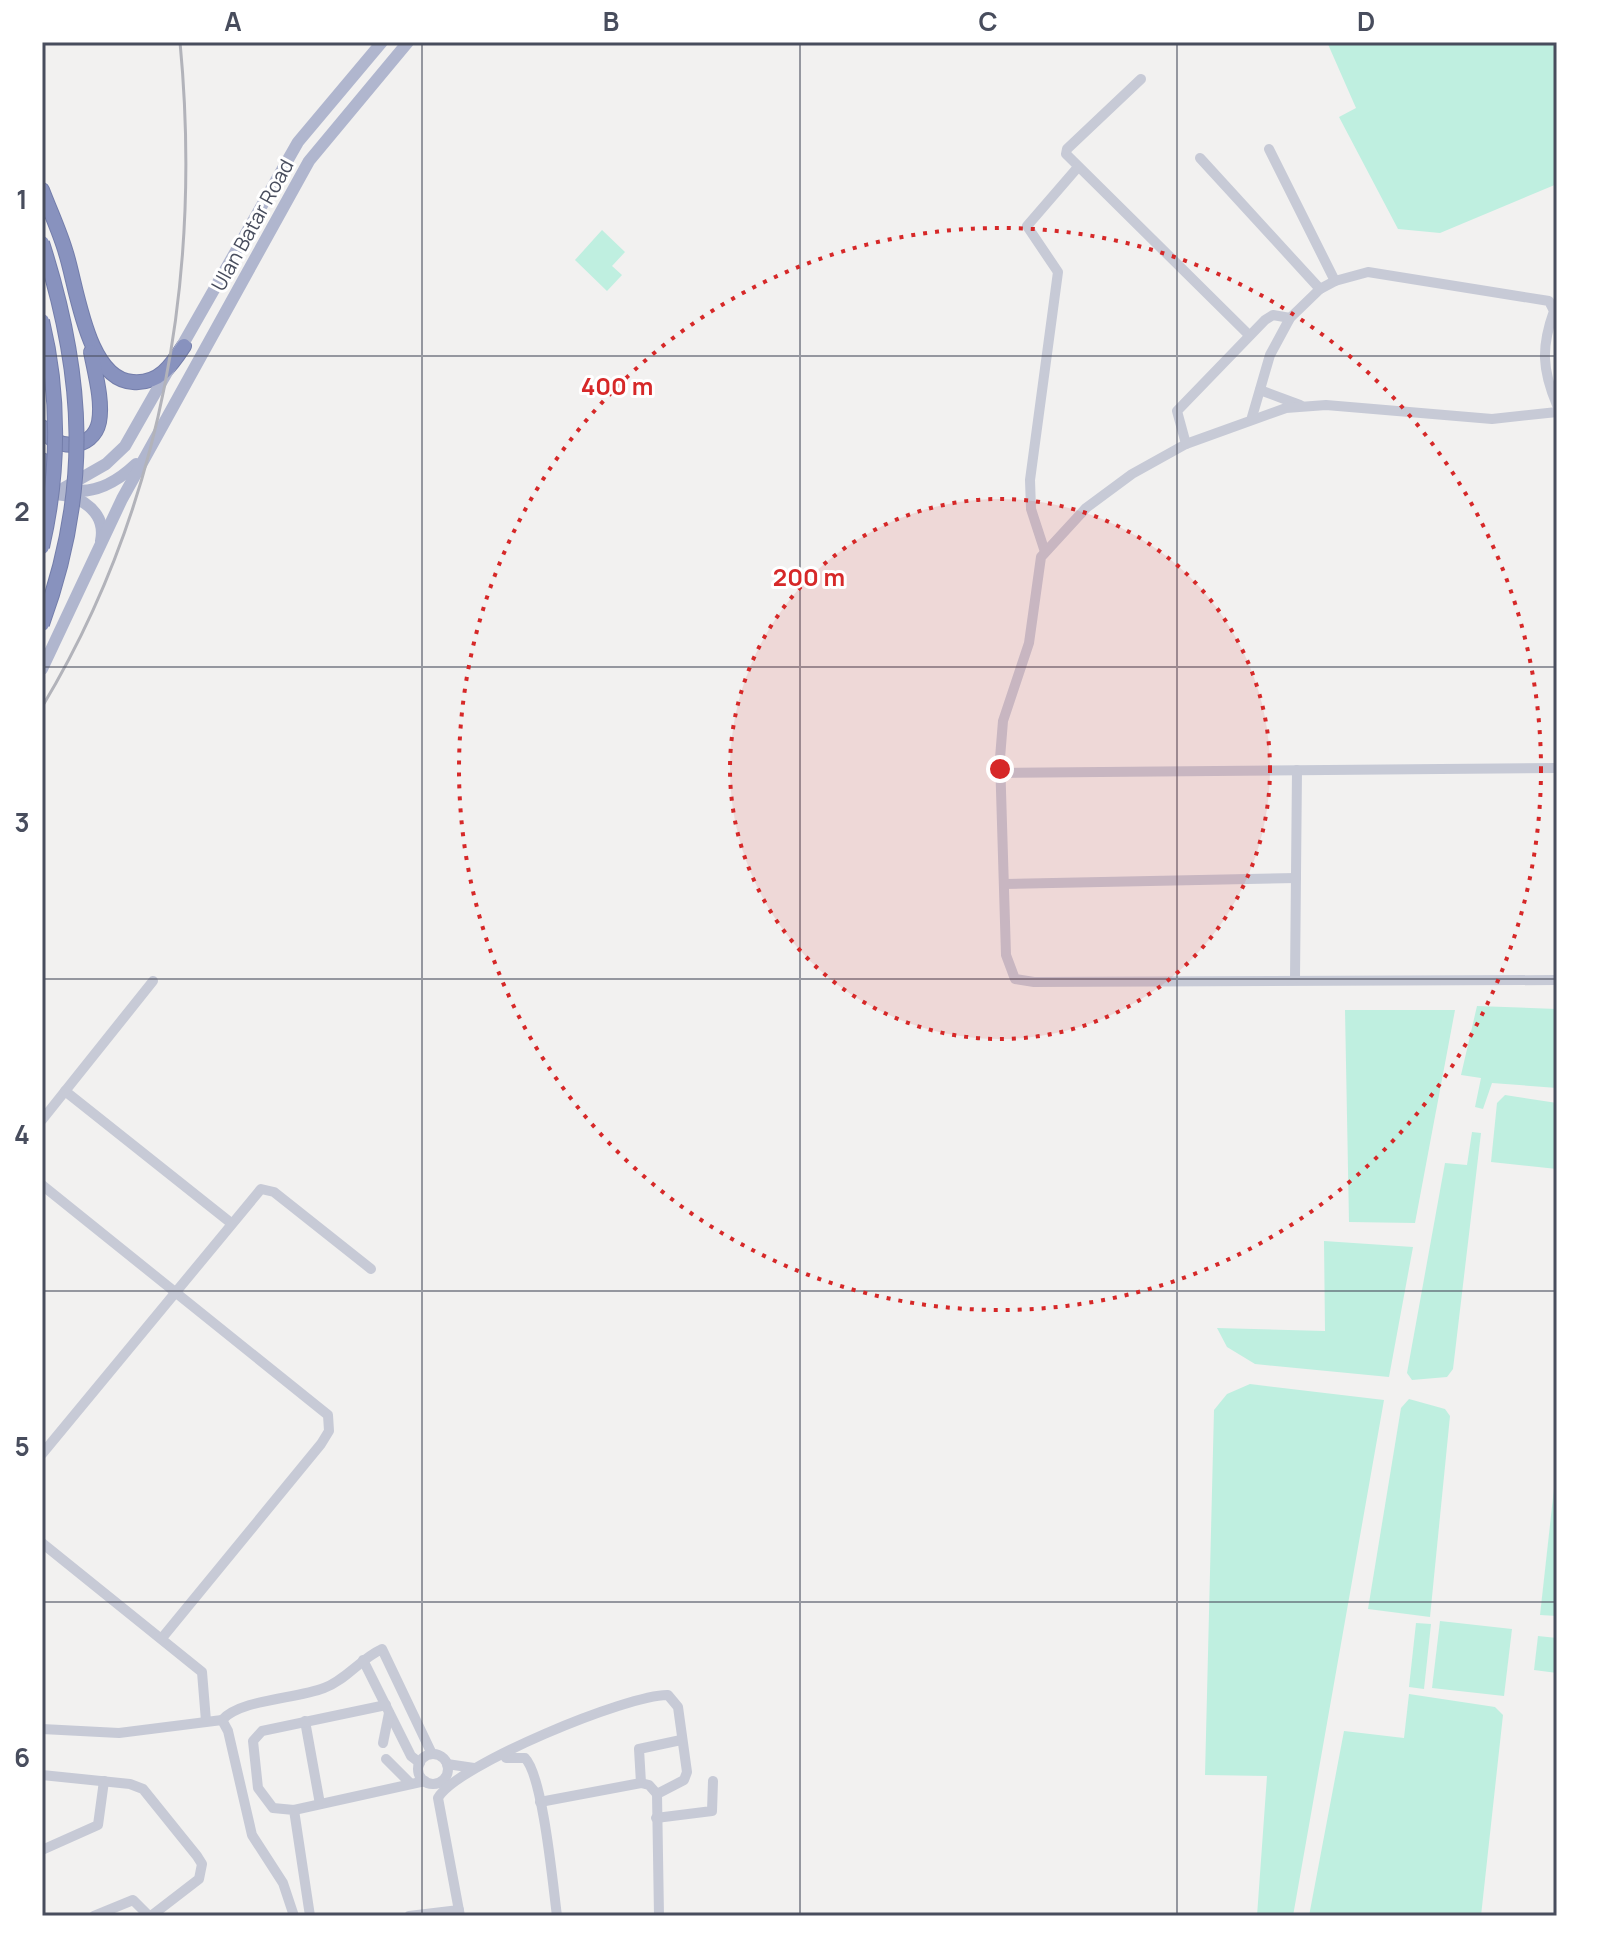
<svg xmlns="http://www.w3.org/2000/svg" width="1599" height="1958" viewBox="0 0 1599 1958" font-family="Manrope,sans-serif">
<style>
.green{fill:#bfefe0}
.lines{fill:none;stroke-linecap:round;stroke-linejoin:round}
.highway-casing{stroke:#737daa;stroke-width:16}
.minor{stroke:#c7cad6;stroke-width:10}
.major{stroke:#b0b6ce;stroke-width:12}
.highway{stroke:#8892be;stroke-width:14}
.rail{stroke:#b2b3ba;stroke-width:3}
.highway-bridge-casing{stroke:#737daa;stroke-width:16;stroke-linecap:butt}
.highway-bridge{stroke:#8892be;stroke-width:14}
.grid{fill:none;stroke:#484d5d;stroke-width:2;stroke-opacity:0.55}
.ring{fill:none;stroke:#d62828;stroke-width:4;stroke-dasharray:4 8}
.labels{text-anchor:middle;dominant-baseline:central;stroke-width:6;stroke-linejoin:round;paint-order:stroke}
.street-label{font-size:20px;fill:#484d5d;stroke:#fff}
.centre{fill:#d62828;stroke:#fff;stroke-width:4}
.ring-label{font-size:24px;text-anchor:middle;font-weight:bold;fill:#d62828;stroke:#fff;stroke-width:6;stroke-linejoin:round;paint-order:stroke}
.neatline{fill:none;stroke:#484d5d;stroke-width:3}
.grid-label{font-size:26px;text-anchor:middle;font-weight:bold;fill:#484d5d}
</style>
<rect width="100%" height="100%" fill="#f2f1f0"/>
<!-- green -->
<g class="green">
<path d="M1327,42H1557V184L1440,233L1398,229L1339,117L1356,108Z"/>
<path d="M602,230L625,252L612,266L622,275L607,291L575,260Z"/>
<path d="M1477,1006L1557,1009V1088L1492,1083L1483,1109L1475,1107L1481,1078L1461,1075Z"/>
<path d="M1345,1010H1455L1415,1223L1349,1222Z"/>
<path d="M1505,1095L1557,1103V1169L1491,1162L1497,1103Z"/>
<path d="M1472,1132L1481,1133L1453,1369L1447,1377L1412,1380L1407,1373L1445,1163L1467,1165Z"/>
<path d="M1324,1241L1413,1247L1389,1377L1255,1364L1227,1347L1217,1328L1325,1331Z"/>
<path d="M1250,1384L1384,1400L1293,1916H1257L1267,1776L1205,1775L1214,1410L1227,1394Z"/>
<path d="M1409,1399L1445,1409L1450,1416L1430,1617L1368,1609L1401,1408Z"/>
<path d="M1557,1462V1616L1540,1615Z"/>
<path d="M1440,1621L1512,1629L1504,1696L1432,1688Z"/>
<path d="M1416,1623L1431,1624L1424,1689L1409,1687Z"/>
<path d="M1538,1636L1557,1638V1673L1534,1670Z"/>
<path d="M1409,1694L1495,1707L1503,1715L1481,1916H1309L1344,1731L1404,1738Z"/>
</g>
<g class="lines">
<!-- highway casing -->
<g class="highway-casing">
<g id="highway">
<path d="M42,190C50,211 60,232 66,253C77,287 87,380 133,382C159,384 171,366 184,346"/>
<path d="M42,427C54,452 93,451 99,422C103,401 95,373 91,352"/>
<path d="M42,460L45,480"/>
</g>
</g>
<!-- minor -->
<g class="minor">
<path d="M1141,79L1067,149L1066,154L1249,335"/>
<path d="M1269,149L1335,281"/>
<path d="M1200,158L1320,289"/>
<path d="M1260,390L1300,405"/>
<path d="M1557,412L1492,419L1326,405L1286,408L1186,444L1132,474L1086,508L1041,557L1029,643L1003,721L1000,758L1006,955L1015,979L1034,982L1557,980"/>
<path d="M1252,417L1270,355L1290,318L1320,289L1335,281L1368,272L1549,301L1554,311C1541,347 1542,370 1557,405"/>
<path d="M1186,444L1177,411L1265,320L1273,315L1290,318"/>
<path d="M1045,552L1031,509L1030,480L1058,272L1027,226L1078,167"/>
<path d="M1000,773L1557,768"/>
<path d="M1004,884L1296,878"/>
<path d="M1295,978L1297,770"/>
<path d="M65,1091L231,1223"/>
<path d="M42,1120L153,981"/>
<path d="M42,1185L328,1415L329,1431L321,1444L162,1638"/>
<path d="M42,1454L261,1189L274,1192L371,1269"/>
<path d="M42,1543L202,1672L206,1721"/>
<path d="M363,1660L411,1756L420,1763"/>
<path d="M222,1720C241,1699 296,1699 324,1688C346,1680 360,1659 382,1649L432,1754"/>
<path d="M305,1721L320,1804"/>
<path d="M42,1729L119,1733L222,1720L228,1731L252,1835L283,1883L294,1916"/>
<path d="M383,1743L389,1713"/>
<circle cx="433" cy="1769" r="15"/>
<path d="M506,1758H525C543,1776 553,1886 557,1916"/>
<path d="M386,1759L411,1784"/>
<path d="M447,1764L474,1768"/>
<path d="M42,1775L130,1784L143,1789L197,1856L202,1864L199,1879L151,1916"/>
<path d="M641,1783L639,1749L681,1740"/>
<path d="M540,1802L641,1783L649,1785L657,1794"/>
<path d="M294,1810L425,1781"/>
<path d="M656,1818L712,1811L713,1781"/>
<path d="M42,1850L98,1825L104,1781"/>
<path d="M94,1916L133,1900L149,1916"/>
<path d="M310,1916L294,1810L273,1808L258,1788L253,1741L262,1731L386,1705"/>
<path d="M409,1916L459,1910"/>
<path d="M460,1916L438,1798C456,1765 629,1694 668,1695L678,1707L687,1772L684,1780L657,1794L659,1916"/>
</g>
<!-- major -->
<g class="major">
<path d="M64,488L106,464L125,446L298,142L382,42"/>
<path d="M67,489C93,496 118,481 136,464"/>
<path d="M42,496C70,488 108,508 101,541"/>
<path d="M42,669L122,499L309,161L408,42"/>
</g>
<!-- highway -->
<use href="#highway" class="highway"/>
<!-- rail -->
<path class="rail" d="M42,707C163,506 202,273 180,42"/>
<!-- highway-bridge casing -->
<g class="highway-bridge-casing">
<g id="highway-bridge">
<path d="M42,243C85,376 91,491 42,624"/>
<path d="M42,321C60,395 59,474 42,547"/>
</g>
</g>
<!-- highway-bridge -->
<use href="#highway-bridge" class="highway-bridge"/>
</g>
<!-- grid -->
<path class="grid" d="M422,42V1916M800,42V1916M1177,42V1916M42,356H1557M42,667H1557M42,979H1557M42,1291H1557M42,1602H1557"/>
<!-- distance rings -->
<circle cx="1000" cy="769" r="270" fill="#d62828" fill-opacity=".12"/>
<g class="ring">
<circle cx="1000" cy="769" r="270"/>
<circle cx="1000" cy="769" r="541"/>
</g>
<g class="labels">
<!-- street labels -->
<g class="street-label">
<text transform="translate(252 225) rotate(-61)">Ulan Batar Road</text>
</g>
</g>
<circle cx="1000" cy="769" r="12" class="centre"/>
<g class="ring-label">
<text x="617" y="395">400 m</text>
<text x="809" y="586">200 m</text>
</g>
<!-- border -->
<rect width="1599" height="1958" fill="none" stroke="#ffffff" stroke-width="88"/>
<rect x="44" y="44" width="1511" height="1870" class="neatline"/>
<g class="grid-label">
<text x="233" y="31">A</text>
<text x="611" y="31">B</text>
<text x="988" y="31">C</text>
<text x="1366" y="31">D</text>
<text x="22" y="209">1</text>
<text x="22" y="521">2</text>
<text x="22" y="832">3</text>
<text x="22" y="1144">4</text>
<text x="22" y="1456">5</text>
<text x="22" y="1767">6</text>
</g>
</svg>
